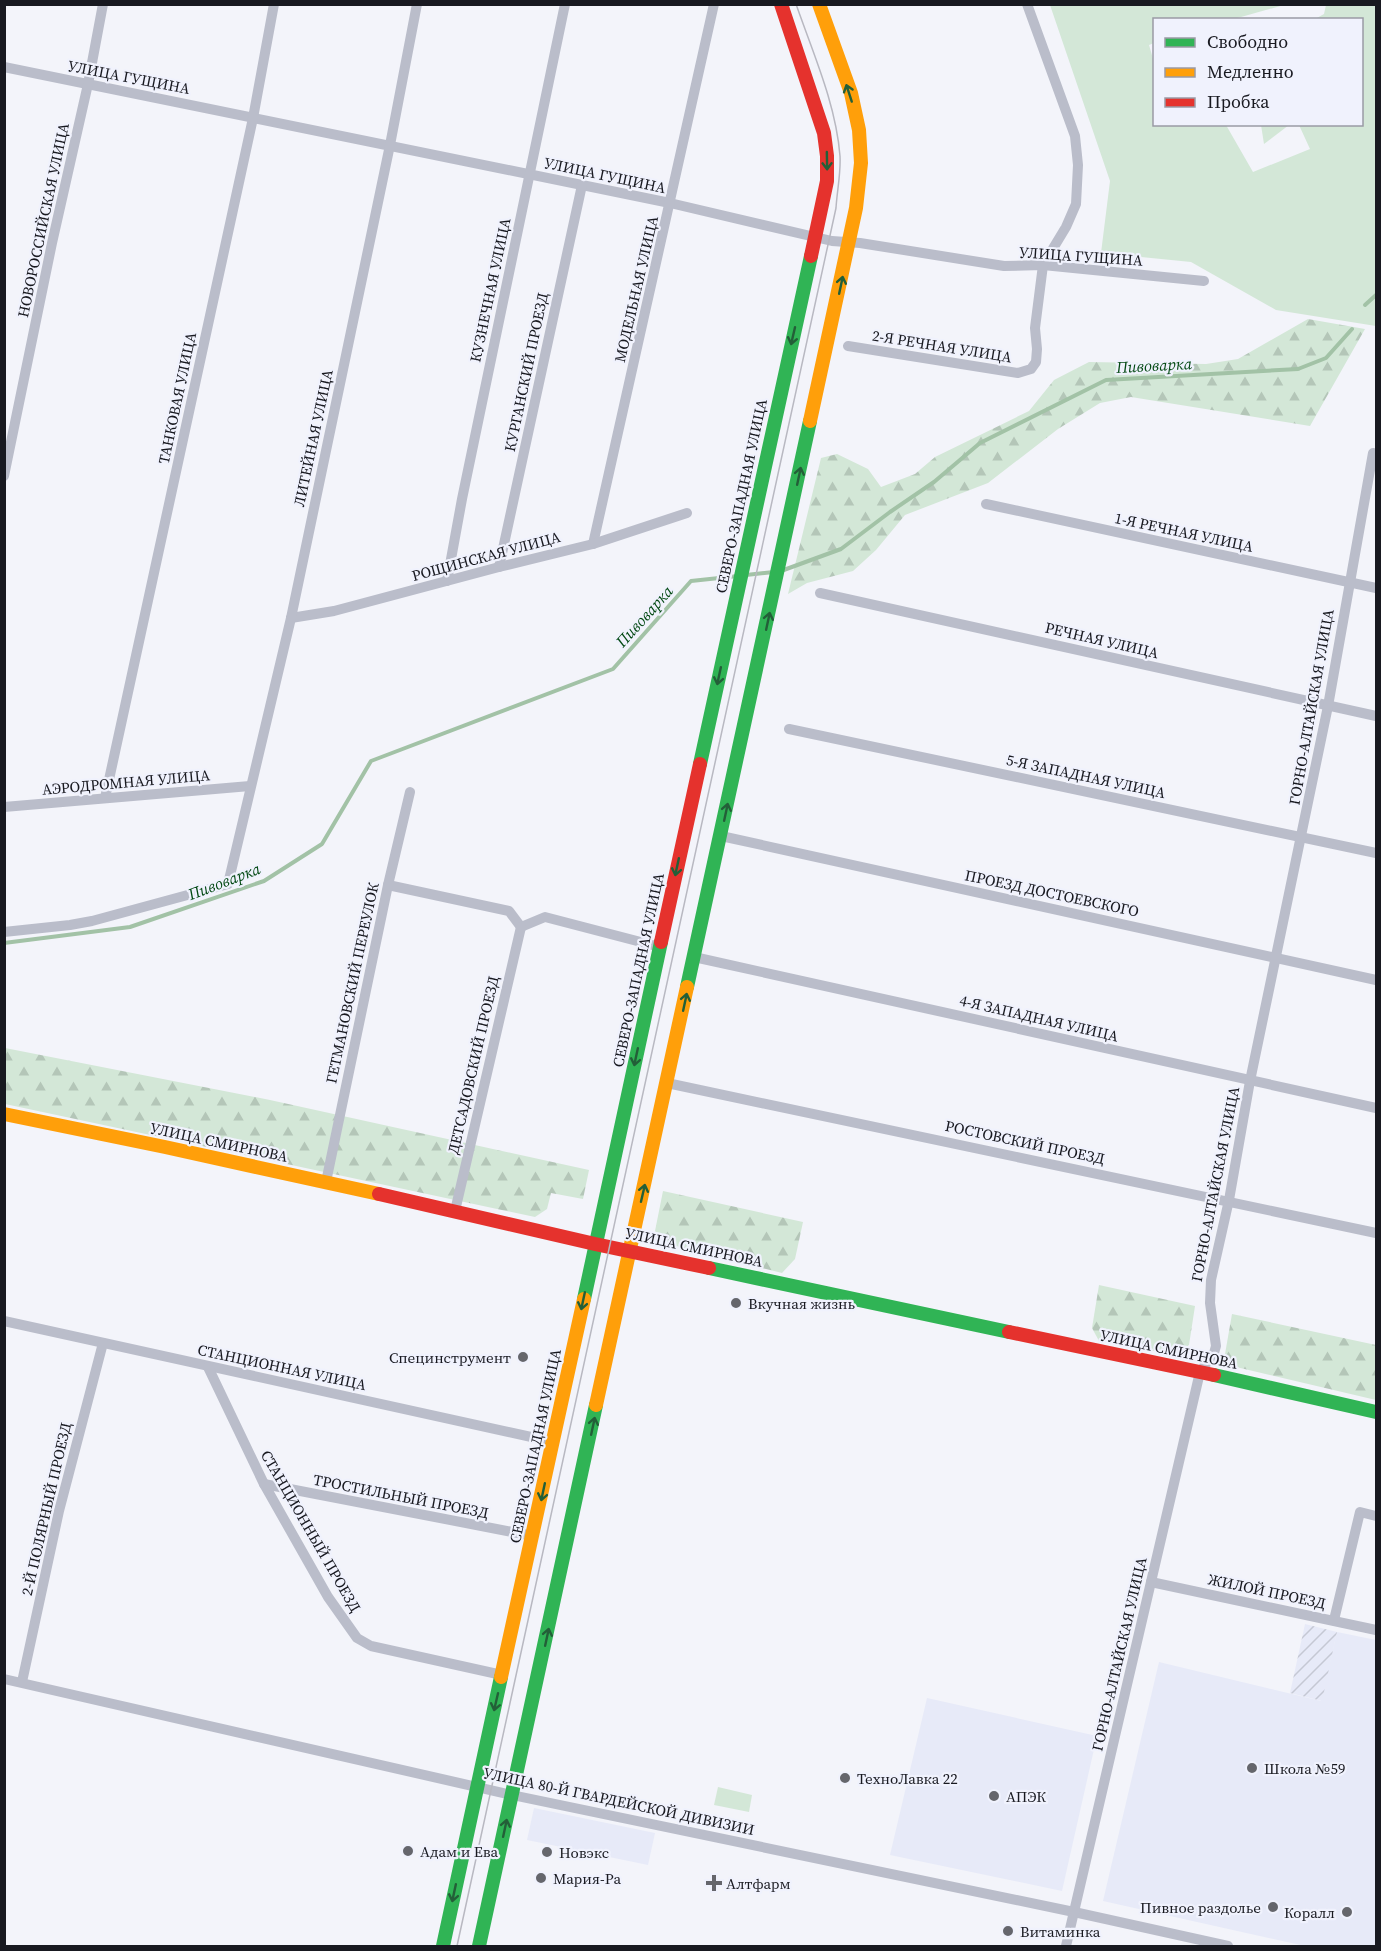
<svg xmlns="http://www.w3.org/2000/svg" width="1381" height="1951" viewBox="0 0 1381 1951" font-family="'Source Serif 4',serif">
<style>
.built{fill:#e7eaf8}
.industrial{fill:url(#industrial-furrows)}
.forest{fill:url(#forest-firs)}
.green{fill:#d3e7d7}
.lines{fill:none;stroke-linecap:round;stroke-linejoin:round}
.stream{stroke:#a2c2a6;stroke-width:4}
.street{stroke:#babdca;stroke-width:10}
.fast{stroke:#30b455;stroke-width:14}
.slow{stroke:#ff9f0a;stroke-width:14}
.jam{stroke:#e5322d;stroke-width:14}
.tram{stroke:#b8b8c1;stroke-width:1.5}
.oneway{stroke:#235f38}
.poi-dot{fill:#65666c;stroke:#f0f2fd;stroke-width:2}
.labels{text-anchor:middle;dominant-baseline:central;stroke-width:4.5;stroke-linejoin:round;paint-order:stroke}
.street-label{font-size:15px;fill:#181920;stroke:#f0f2fd}
.poi-label{font-size:15px;fill:#181920;stroke:#f0f2fd;text-anchor:start}
.water-label{font-size:16px;font-style:italic;fill:#034913;stroke:#f0f2fd}
</style>
<defs>
<pattern id="industrial-furrows" width="10" height="10" patternUnits="userSpaceOnUse" patternTransform="scale(1.5)"><rect width="10" height="10" fill="#e7eaf8"/><path d="M-1 1l2-2M0 10L10 0M9 11l2-2" fill="none" stroke="#c5c8d4"/></pattern>
<pattern id="forest-firs" width="22" height="20" patternUnits="userSpaceOnUse" patternTransform="scale(1.5)"><rect width="22" height="20" fill="#d3e7d7"/><path d="M5 1l3.5 6h-7zM16 11l3.5 6h-7z" fill="#b4c6b8"/></pattern>
</defs>
<rect width="100%" height="100%" fill="#f3f4fa"/>
<!-- built -->
<g class="built">
<path d="M1337,1632L1376,1640V1946H1305L1103,1901L1159,1662L1321,1701Z"/>
<path d="M927,1698L1097,1736L1062,1891L890,1855Z"/>
<path d="M534,1808L655,1833L648,1865L527,1840Z"/>
</g>
<!-- industrial -->
<path class="industrial" d="M1305,1624L1337,1632L1322,1701L1290,1693Z"/>
<!-- forest -->
<g class="forest">
<path d="M1308,319L1365,329L1310,426L1131,397L1100,403L1058,429L988,483L905,515L876,550L853,571L807,583L788,594L821,458L837,454L868,469L881,487L915,474L935,457L1029,411L1054,380L1089,362L1206,364L1238,359Z"/>
<path d="M5,1048L270,1100L589,1170L583,1199L551,1193L547,1209L535,1217L5,1104Z"/>
<path d="M663,1191L803,1222L795,1259L782,1273L664,1243L655,1231Z"/>
<path d="M1099,1285L1195,1306L1189,1345L1176,1355L1099,1341L1092,1328Z"/>
<path d="M1232,1314L1376,1345V1400L1236,1367L1225,1354Z"/>
</g>
<!-- green -->
<g class="green">
<path d="M1050,5H1284L1234,19L1154,20V43L1149,45L1154,62V124L1226,125L1253,172L1310,149L1299,125L1362,124V20L1315,19L1324,14L1326,5H1376V326L1276,310L1191,262L1101,253L1110,181Z"/>
<path d="M1261,125V124L1289,125L1264,144Z"/>
<path d="M718,1787L752,1795L749,1812L714,1805Z"/>
</g>
<g class="lines">
<!-- stream -->
<g class="stream">
<path d="M1365,305L1376,295"/>
<path d="M781,571L841,549L890,512L934,482L980,443L1106,380L1298,369L1326,358L1352,329"/>
<path d="M746,575L774,572"/>
<path d="M4,943L130,927L264,881L322,844L371,761L613,669L691,581L738,576"/>
</g>
<!-- street -->
<g class="street">
<path d="M4,67L670,203L832,241L860,243L1004,266L1043,265L1204,281"/>
<path d="M848,346L1018,373L1031,369L1036,362L1037,349L1035,328L1043,265L1066,227L1076,204L1078,165L1075,136L1027,4"/>
<path d="M4,476L52,243L88,84L103,4"/>
<path d="M986,504L1376,588"/>
<path d="M593,544L714,4"/>
<path d="M499,567L582,185"/>
<path d="M447,581L462,499L565,4"/>
<path d="M820,593L1376,716"/>
<path d="M291,618L334,611L499,567L593,544L687,513"/>
<path d="M789,729L1376,853"/>
<path d="M105,798L253,118L274,4"/>
<path d="M4,807L250,786"/>
<path d="M721,836L1376,980"/>
<path d="M388,885L509,911L521,927L545,917L660,947"/>
<path d="M4,932L70,925L92,921L228,884L291,618L390,145L417,4"/>
<path d="M694,957L1376,1108"/>
<path d="M667,1083L1376,1233"/>
<path d="M326,1182L388,885L410,792"/>
<path d="M455,1211L521,927"/>
<path d="M4,1321L554,1442"/>
<path d="M208,1367L264,1484L328,1597L357,1638L371,1646L502,1675"/>
<path d="M264,1484L533,1536"/>
<path d="M1151,1582L1376,1630"/>
<path d="M1334,1620L1360,1512L1376,1516"/>
<path d="M4,1679L512,1795L1074,1912L1228,1946"/>
<path d="M22,1682L59,1511L103,1343"/>
<path d="M1066,1946L1200,1372L1214,1353L1216,1346L1210,1303L1211,1280L1229,1200L1250,1081L1328,706L1373,453L1376,454"/>
</g>
<!-- fast -->
<g class="fast">
<path d="M700,764L811,256"/>
<path d="M687,987L810,421"/>
<path d="M709,1268L1009,1332"/>
<path d="M584,1299L661,942"/>
<path d="M1214,1375L1376,1412"/>
<path d="M443,1946L501,1677"/>
<path d="M479,1946L596,1405"/>
</g>
<!-- slow -->
<g class="slow">
<path d="M810,421L856,208L861,163L859,130L851,93L819,4"/>
<path d="M4,1114L165,1147L379,1194"/>
<path d="M596,1405L687,987"/>
<path d="M501,1677L584,1299"/>
</g>
<!-- jam -->
<g class="jam">
<path d="M781,4L824,133L827,156V181L811,256"/>
<path d="M661,942L700,764"/>
<path d="M379,1194L595,1244L709,1268"/>
<path d="M1009,1332L1214,1375"/>
</g>
<!-- tram -->
<path class="tram" d="M457,1946L836,208C837,191 841,173 840,156C836,104 813,53 796,4"/>
</g>
<!-- one-way arrows -->
<defs><path id="oneway-shaft" d="M-6 0H5M1.5-3L5.5 0L1.5 3" fill="none" stroke-width="1.6" stroke-linecap="round" stroke-linejoin="round" transform="scale(1.5)"/></defs>
<g class="oneway">
<use href="#oneway-shaft" transform="translate(849 93) rotate(-108)"/>
<use href="#oneway-shaft" transform="translate(827 161) rotate(89)"/>
<use href="#oneway-shaft" transform="translate(841 285) rotate(-78)"/>
<use href="#oneway-shaft" transform="translate(793 336) rotate(103)"/>
<use href="#oneway-shaft" transform="translate(799 476) rotate(-78)"/>
<use href="#oneway-shaft" transform="translate(768 621) rotate(-78)"/>
<use href="#oneway-shaft" transform="translate(719 676) rotate(102)"/>
<use href="#oneway-shaft" transform="translate(726 812) rotate(-78)"/>
<use href="#oneway-shaft" transform="translate(677 867) rotate(102)"/>
<use href="#oneway-shaft" transform="translate(685 1002) rotate(-78)"/>
<use href="#oneway-shaft" transform="translate(636 1057) rotate(102)"/>
<use href="#oneway-shaft" transform="translate(643 1193) rotate(-77)"/>
<use href="#oneway-shaft" transform="translate(583 1301) rotate(102)"/>
<use href="#oneway-shaft" transform="translate(593 1426) rotate(-78)"/>
<use href="#oneway-shaft" transform="translate(543 1492) rotate(102)"/>
<use href="#oneway-shaft" transform="translate(547 1637) rotate(-78)"/>
<use href="#oneway-shaft" transform="translate(496 1702) rotate(103)"/>
<use href="#oneway-shaft" transform="translate(505 1828) rotate(-78)"/>
<use href="#oneway-shaft" transform="translate(454 1893) rotate(102)"/>
</g>
<!-- markers -->
<g class="poi-dot">
<circle cx="736" cy="1303" r="6"/>
<circle cx="523" cy="1357" r="6"/>
<circle cx="1252" cy="1768" r="6"/>
<circle cx="845" cy="1778" r="6"/>
<circle cx="994" cy="1796" r="6"/>
<circle cx="408" cy="1851" r="6"/>
<circle cx="547" cy="1852" r="6"/>
<circle cx="541" cy="1878" r="6"/>
<path d="M711 1874h6v6h6v6h-6v6h-6v-6h-6v-6h6z"/>
<circle cx="1273" cy="1907" r="6"/>
<circle cx="1347" cy="1912" r="6"/>
<circle cx="1008" cy="1931" r="6"/>
</g>
<g class="labels">
<!-- street labels -->
<g class="street-label">
<text transform="translate(129 77) rotate(11)">УЛИЦА ГУЩИНА</text>
<text transform="translate(605 175) rotate(12)">УЛИЦА ГУЩИНА</text>
<text transform="translate(43 220) rotate(-78)">НОВОРОССИЙСКАЯ УЛИЦА</text>
<text transform="translate(1081 256) rotate(4)">УЛИЦА ГУЩИНА</text>
<text transform="translate(636 289) rotate(-77)">МОДЕЛЬНАЯ УЛИЦА</text>
<text transform="translate(490 290) rotate(-78)">КУЗНЕЧНАЯ УЛИЦА</text>
<text transform="translate(942 346) rotate(9)">2-Я РЕЧНАЯ УЛИЦА</text>
<text transform="translate(526 372) rotate(-78)">КУРГАНСКИЙ ПРОЕЗД</text>
<text transform="translate(177 398) rotate(-78)">ТАНКОВАЯ УЛИЦА</text>
<text transform="translate(313 438) rotate(-78)">ЛИТЕЙНАЯ УЛИЦА</text>
<text transform="translate(741 496) rotate(-78)">СЕВЕРО-ЗАПАДНАЯ УЛИЦА</text>
<text transform="translate(1184 532) rotate(12)">1-Я РЕЧНАЯ УЛИЦА</text>
<text transform="translate(486 556) rotate(-15)">РОЩИНСКАЯ УЛИЦА</text>
<text transform="translate(1102 640) rotate(13)">РЕЧНАЯ УЛИЦА</text>
<text transform="translate(1311 707) rotate(-80)">ГОРНО-АЛТАЙСКАЯ УЛИЦА</text>
<text transform="translate(1086 776) rotate(12)">5-Я ЗАПАДНАЯ УЛИЦА</text>
<text transform="translate(126 782) rotate(-5)">АЭРОДРОМНАЯ УЛИЦА</text>
<text transform="translate(1052 893) rotate(12)">ПРОЕЗД ДОСТОЕВСКОГО</text>
<text transform="translate(638 970) rotate(-78)">СЕВЕРО-ЗАПАДНАЯ УЛИЦА</text>
<text transform="translate(352 983) rotate(-78)">ГЕТМАНОВСКИЙ ПЕРЕУЛОК</text>
<text transform="translate(1039 1018) rotate(13)">4-Я ЗАПАДНАЯ УЛИЦА</text>
<text transform="translate(473 1065) rotate(-77)">ДЕТСАДОВСКИЙ ПРОЕЗД</text>
<text transform="translate(219 1142) rotate(12)">УЛИЦА СМИРНОВА</text>
<text transform="translate(1025 1142) rotate(12)">РОСТОВСКИЙ ПРОЕЗД</text>
<text transform="translate(1215 1184) rotate(-79)">ГОРНО-АЛТАЙСКАЯ УЛИЦА</text>
<text transform="translate(694 1247) rotate(12)">УЛИЦА СМИРНОВА</text>
<text transform="translate(1169 1349) rotate(12)">УЛИЦА СМИРНОВА</text>
<text transform="translate(282 1367) rotate(12)">СТАНЦИОННАЯ УЛИЦА</text>
<text transform="translate(535 1446) rotate(-78)">СЕВЕРО-ЗАПАДНАЯ УЛИЦА</text>
<text transform="translate(401 1496) rotate(11)">ТРОСТИЛЬНЫЙ ПРОЕЗД</text>
<text transform="translate(46 1509) rotate(-77)">2-Й ПОЛЯРНЫЙ ПРОЕЗД</text>
<text transform="translate(311 1531) rotate(60)">СТАНЦИОННЫЙ ПРОЕЗД</text>
<text transform="translate(1267 1591) rotate(12)">ЖИЛОЙ ПРОЕЗД</text>
<text transform="translate(1119 1654) rotate(-77)">ГОРНО-АЛТАЙСКАЯ УЛИЦА</text>
<text transform="translate(619 1801) rotate(12)">УЛИЦА 80-Й ГВАРДЕЙСКОЙ ДИВИЗИИ</text>
</g>
<!-- poi labels -->
<g class="poi-label">
<text x="748" y="1303">Вкучная жизнь</text>
<text x="511" y="1357" text-anchor="end">Специнструмент</text>
<text x="1264" y="1768">Школа №59</text>
<text x="857" y="1778">ТехноЛавка 22</text>
<text x="1006" y="1796">АПЭК</text>
<text x="420" y="1851">Адам и Ева</text>
<text x="559" y="1852">Новэкс</text>
<text x="553" y="1878">Мария-Ра</text>
<text x="726" y="1883">Алтфарм</text>
<text x="1261" y="1907" text-anchor="end">Пивное раздолье</text>
<text x="1335" y="1912" text-anchor="end">Коралл</text>
<text x="1020" y="1931">Витаминка</text>
</g>
<!-- water labels -->
<g class="water-label">
<text transform="translate(1154 365) rotate(-3)">Пивоварка</text>
<text transform="translate(644 616) rotate(-48)">Пивоварка</text>
<text transform="translate(224 881) rotate(-21)">Пивоварка</text>
</g>
</g>
<!-- border -->
<rect width="1381" height="1951" fill="none" stroke="#181920" stroke-width="12"/>
<!-- legend -->
<rect x="1153" y="18" width="210" height="108" fill="#f0f2fd" stroke="#9a9ba5" stroke-width="1.5"/>
<rect x="1165" y="38" width="30" height="9" fill="#30b455" stroke="#9a9ba5" stroke-width="1.5"/>
<text x="1207" y="48" font-size="18" fill="#181920">Свободно</text>
<rect x="1165" y="68" width="30" height="9" fill="#ff9f0a" stroke="#9a9ba5" stroke-width="1.5"/>
<text x="1207" y="78" font-size="18" fill="#181920">Медленно</text>
<rect x="1165" y="98" width="30" height="9" fill="#e5322d" stroke="#9a9ba5" stroke-width="1.5"/>
<text x="1207" y="108" font-size="18" fill="#181920">Пробка</text>
</svg>
